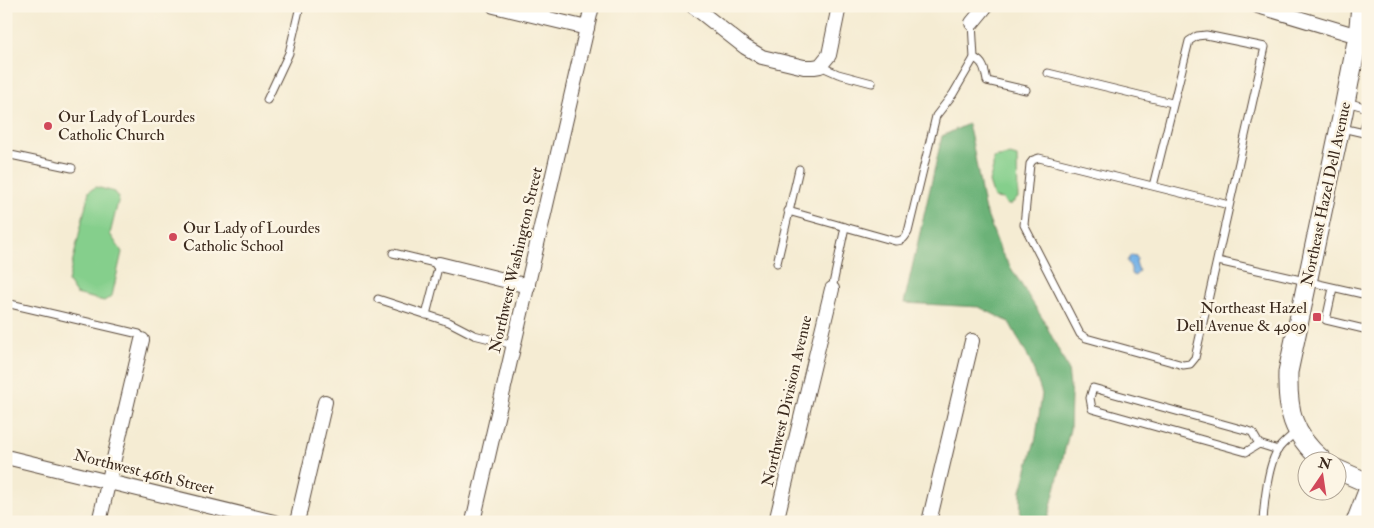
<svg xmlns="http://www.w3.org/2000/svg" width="1374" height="528" viewBox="0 0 1374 528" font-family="'IM FELL Double Pica',serif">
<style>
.green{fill:#85cf8c;stroke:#607c55}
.forest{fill:#6cb278;stroke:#546e4b}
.water{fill:#75b2e7;stroke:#586e82}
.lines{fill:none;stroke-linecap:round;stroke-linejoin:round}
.lane-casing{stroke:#574739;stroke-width:9}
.street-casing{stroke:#574739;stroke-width:16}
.secondary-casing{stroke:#574739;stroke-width:21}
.lane{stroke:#fff;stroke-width:7}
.street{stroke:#fff;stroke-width:14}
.secondary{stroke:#fff;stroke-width:19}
.poi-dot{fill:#d1495b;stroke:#fcf5e5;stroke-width:2}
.labels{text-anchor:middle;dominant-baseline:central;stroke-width:5;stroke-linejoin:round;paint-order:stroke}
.poi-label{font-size:16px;fill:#3b2a1e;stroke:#fcf5e5;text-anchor:start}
.street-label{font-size:16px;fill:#3b2a1e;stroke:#fcf5e5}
</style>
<rect width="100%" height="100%" fill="#fcf5e5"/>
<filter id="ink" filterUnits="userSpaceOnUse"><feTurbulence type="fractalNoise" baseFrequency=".02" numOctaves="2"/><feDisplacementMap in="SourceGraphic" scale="10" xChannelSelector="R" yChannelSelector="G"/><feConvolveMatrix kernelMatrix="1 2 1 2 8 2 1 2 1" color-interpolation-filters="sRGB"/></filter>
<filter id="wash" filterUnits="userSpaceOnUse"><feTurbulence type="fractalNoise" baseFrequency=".0096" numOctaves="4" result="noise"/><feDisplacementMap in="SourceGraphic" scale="20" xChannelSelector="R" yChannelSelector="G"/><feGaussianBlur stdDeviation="1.12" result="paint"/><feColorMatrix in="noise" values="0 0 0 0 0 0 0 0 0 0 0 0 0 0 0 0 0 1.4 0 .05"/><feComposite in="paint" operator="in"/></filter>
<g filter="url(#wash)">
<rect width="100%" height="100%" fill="#f5ecd3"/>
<!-- green -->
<g class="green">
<path d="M1010,155L1017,157L1018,198L1011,204L1007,205L1003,199L994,198L989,182L993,168V158Z"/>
<path d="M96,187L115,192L119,198L110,234L122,252L112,296L104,301L76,294L68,282L89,191Z"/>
</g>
<!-- forest -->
<path class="forest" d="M968,124L973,146L984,207L1001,252L1044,321L1068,369L1071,396L1070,429L1047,522H1020L1021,491L1036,437L1042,394L1030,360L1009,322L979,307L904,303L942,136Z"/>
<!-- water -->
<path class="water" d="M1131,255L1136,256L1137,259L1136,262L1139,271L1135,276L1131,274V268L1127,261Z"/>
</g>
<g filter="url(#ink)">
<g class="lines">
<!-- lane casing -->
<g class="lane-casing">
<g id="lane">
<path d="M974,58C984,62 985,71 987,81L1026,90"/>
<path d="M820,66L838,74L872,83"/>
<path d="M1048,73L1172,103"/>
<path d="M267,100L289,53L300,6"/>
<path d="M1346,102L1368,108"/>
<path d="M1342,128L1368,134"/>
<path d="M1363,133L1368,116"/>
<path d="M6,154L72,168"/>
<path d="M1153,186L1189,41L1197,36L1206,35L1265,47L1195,358L1190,364L1183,365L1086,338L1080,334L1024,225L1030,164L1033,160L1039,158L1229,205"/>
<path d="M788,211L895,241C902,241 904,239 908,232L936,116L953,94L974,58L972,23"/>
<path d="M393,253L439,264L426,315"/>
<path d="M1218,261L1367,295"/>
<path d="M777,263L799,169"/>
<path d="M1333,288L1326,320L1368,330"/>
<path d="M832,289L845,227"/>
<path d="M378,299L449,322L474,335L514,345"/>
<path d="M6,303L139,334L142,340"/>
<path d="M1259,444L1246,452L1092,409L1090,398L1093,388L1252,432L1259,444L1278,450"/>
<path d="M1263,522C1264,503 1268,463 1279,448C1284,442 1290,437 1296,432"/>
</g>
</g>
<!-- street casing -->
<g class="street-casing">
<g id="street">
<path d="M494,6L587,28"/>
<path d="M693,6L745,47L762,57L804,67H814L820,66L829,55L839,6"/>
<path d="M1258,6L1358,36"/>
<path d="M972,23L986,6"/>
<path d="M439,264L528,286"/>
<path d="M6,457L274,522"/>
<path d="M99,522L142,340"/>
<path d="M297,522L325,402"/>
<path d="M475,522L474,517L592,6"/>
<path d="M776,522L832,289"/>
<path d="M929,522L972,341"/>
</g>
</g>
<!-- secondary casing -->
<g class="secondary-casing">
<g id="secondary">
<path d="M1322,460C1292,434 1287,411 1288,372L1343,113L1358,36L1361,6"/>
<path d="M1336,469L1368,483"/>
<path d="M1356,522L1368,491"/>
</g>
</g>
<!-- lane -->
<use href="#lane" class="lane"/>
<!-- street -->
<use href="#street" class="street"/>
<!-- secondary -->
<use href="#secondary" class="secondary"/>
</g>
</g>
<!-- markers -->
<g class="poi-dot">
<circle cx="48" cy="126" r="5"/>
<circle cx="173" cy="237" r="5"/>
<rect x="1312" y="312" width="10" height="10" rx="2.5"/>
</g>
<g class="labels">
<!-- poi labels -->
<g class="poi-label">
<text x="58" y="117">Our Lady of Lourdes<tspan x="58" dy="18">Catholic Church</tspan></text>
<text x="183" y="228">Our Lady of Lourdes<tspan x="183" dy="18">Catholic School</tspan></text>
<text x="1307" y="308" text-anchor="end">Northeast Hazel<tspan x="1307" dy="18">Dell Avenue &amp; 4909</tspan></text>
</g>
<!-- street labels -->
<g class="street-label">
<text transform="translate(1326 194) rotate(-78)">Northeast Hazel Dell Avenue</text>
<text transform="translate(516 260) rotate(-77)">Northwest Washington Street</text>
<text transform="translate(787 401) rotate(-77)">Northwest Division Avenue</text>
<text transform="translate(144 472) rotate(14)">Northwest 46th Street</text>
</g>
</g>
<!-- margin -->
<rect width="1374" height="528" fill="none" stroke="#fcf5e5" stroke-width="25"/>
<!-- north arrow -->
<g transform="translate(1322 476) rotate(13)"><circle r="24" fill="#fcf5e5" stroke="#afa495"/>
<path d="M0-4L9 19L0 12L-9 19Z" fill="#d1495b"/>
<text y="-8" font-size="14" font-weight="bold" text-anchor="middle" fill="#3b2a1e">N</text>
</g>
</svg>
